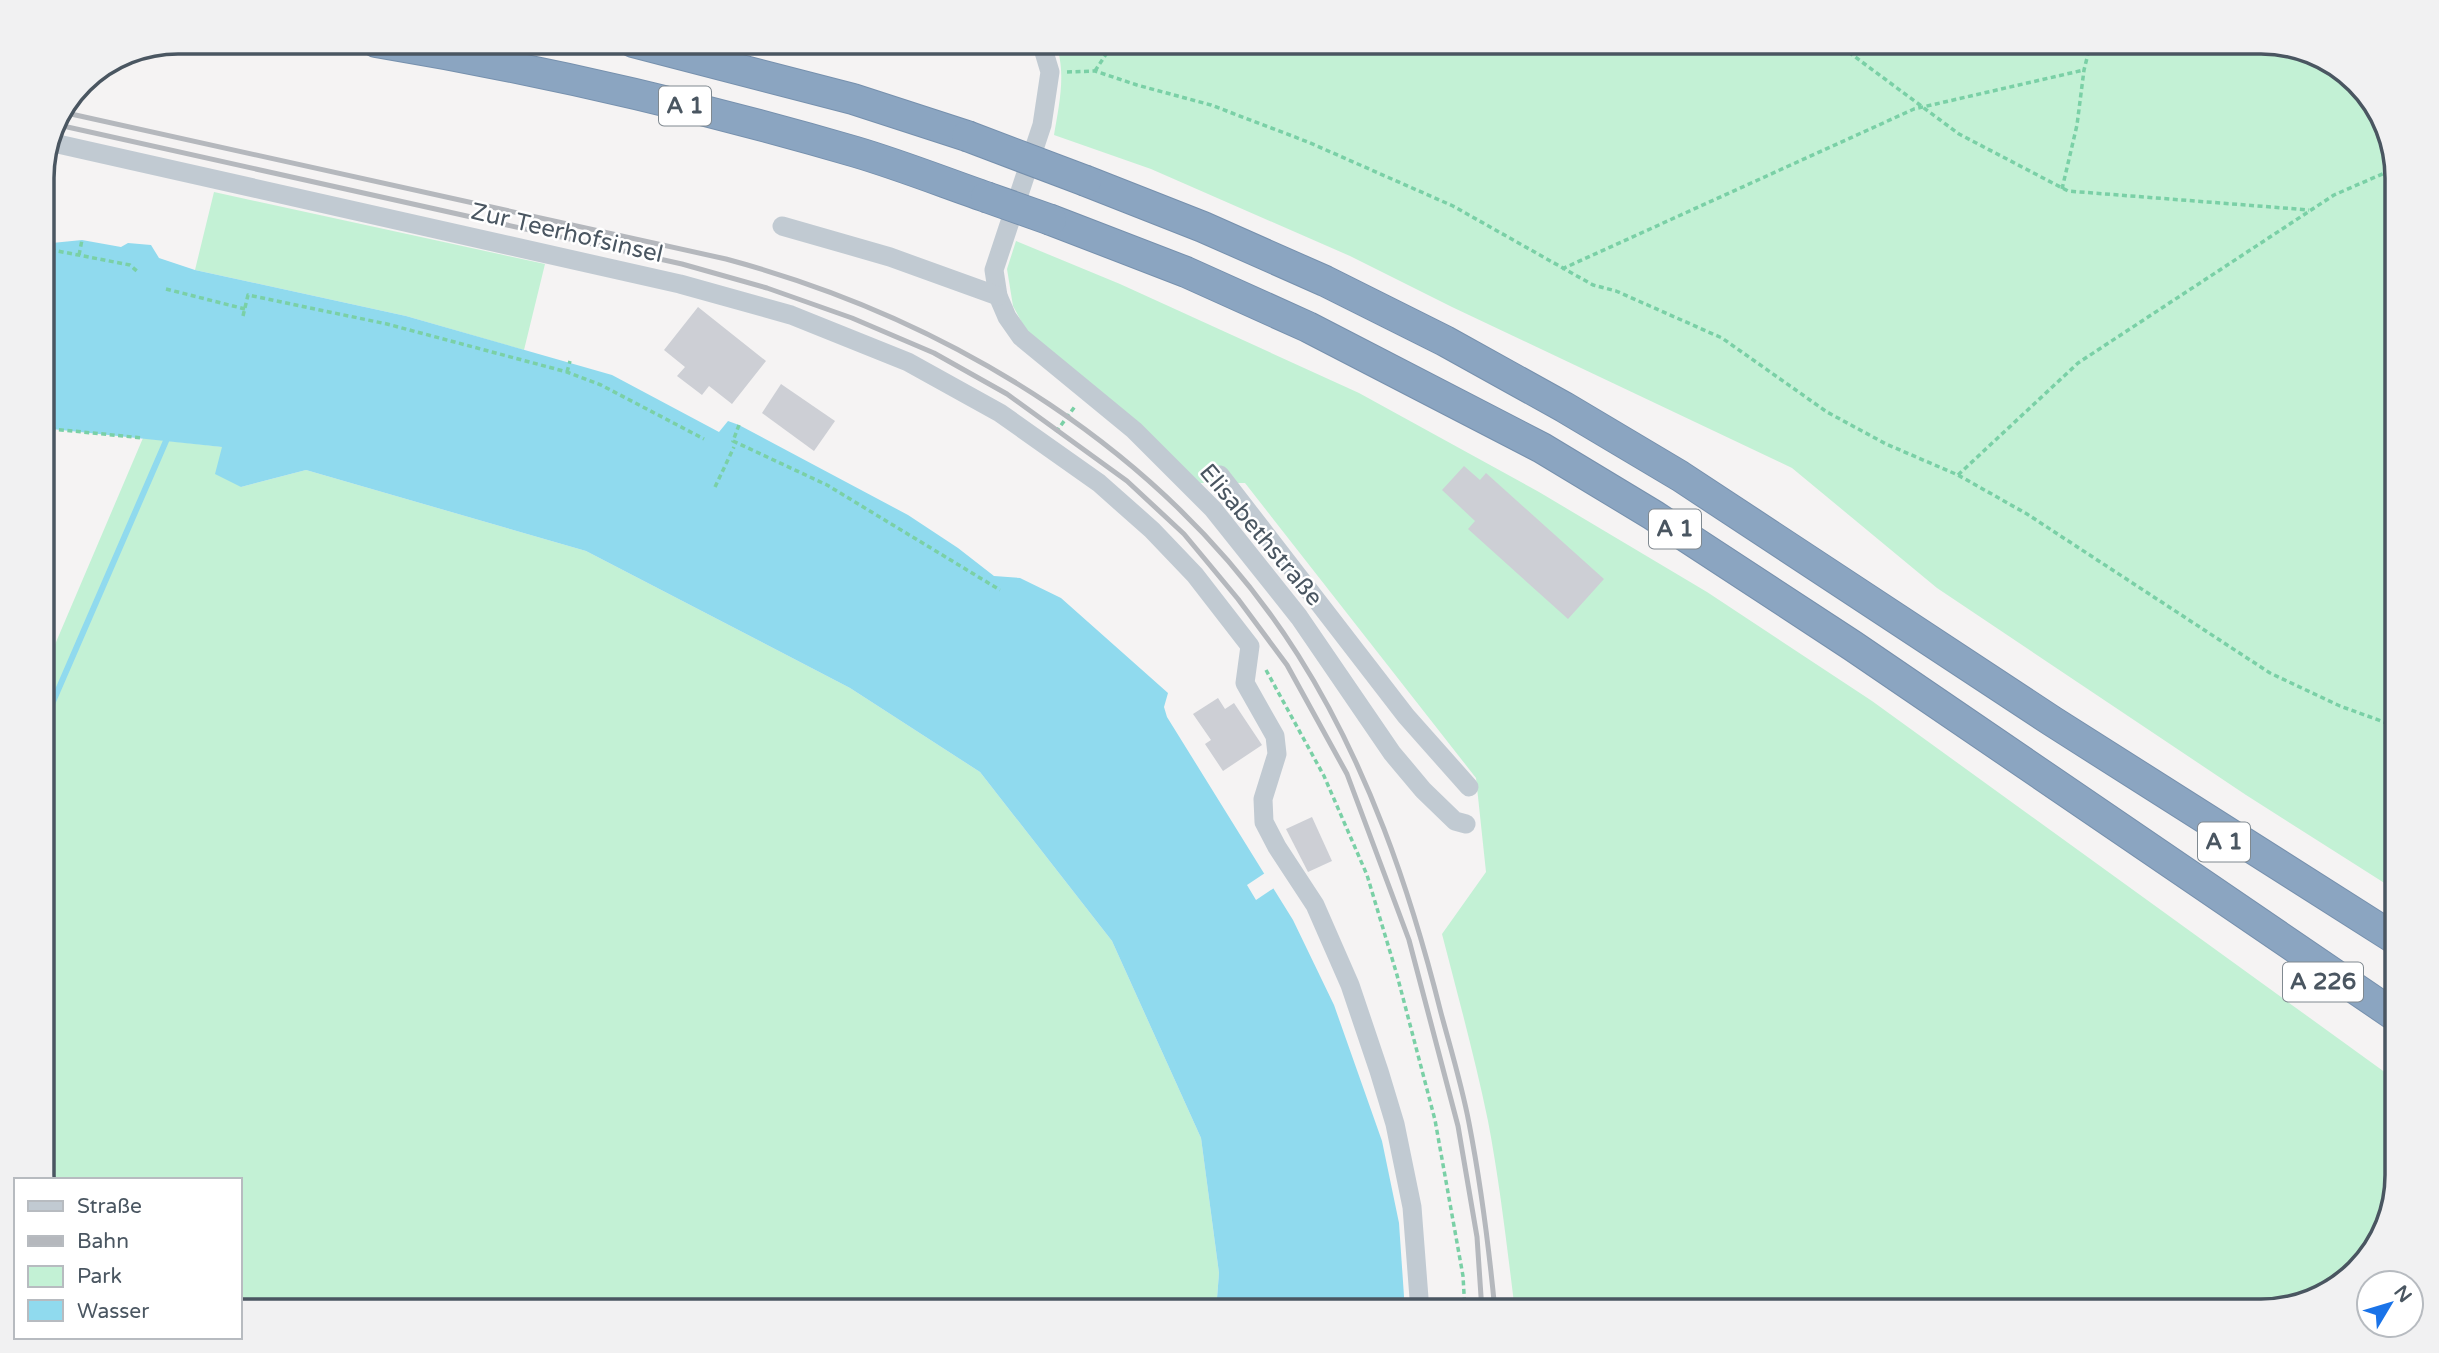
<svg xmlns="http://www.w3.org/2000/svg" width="2439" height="1353" viewBox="0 0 2439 1353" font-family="'Varela Round',sans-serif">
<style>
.green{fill:#c3f1d5}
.water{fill:#90daee}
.pier{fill:#f5f3f3}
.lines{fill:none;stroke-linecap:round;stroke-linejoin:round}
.stream{stroke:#90daee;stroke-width:6}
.building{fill:#cdcfd5}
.highway-casing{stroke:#7690ad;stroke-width:32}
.path{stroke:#7ad0a6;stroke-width:3.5;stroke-dasharray:5 3.5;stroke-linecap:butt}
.minor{stroke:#c1cad2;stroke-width:19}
.highway{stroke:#8ba5c1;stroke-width:30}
.rail{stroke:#b5b8bd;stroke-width:5}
.highway-bridge-casing{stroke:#7690ad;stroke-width:32;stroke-linecap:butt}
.highway-bridge{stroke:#8ba5c1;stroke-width:30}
.labels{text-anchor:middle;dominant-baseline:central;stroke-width:5;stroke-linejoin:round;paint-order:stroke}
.shield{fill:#fff;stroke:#808990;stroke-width:2}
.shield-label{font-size:23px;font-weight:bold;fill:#4a5661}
.street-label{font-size:24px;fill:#4a5661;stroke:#fff}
.rim{fill:none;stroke:#4a5661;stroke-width:3.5}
</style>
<rect width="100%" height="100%" fill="#f5f3f3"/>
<!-- green -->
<g class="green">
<path d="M1055,42H2260L2328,60L2374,103L2397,170V891L2246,795L1937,588L1792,468L1452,307L1350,256L1151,169L1054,135C1059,105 1067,71 1055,42Z"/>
<path d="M214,192L545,264L524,350L406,316L195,270Z"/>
<path d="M1016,241L1120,284L1359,393L1539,492L1707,592L1872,701L2397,1081V1175L2379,1242L2329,1292L2261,1311H1515C1507,1247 1500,1184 1488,1121C1475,1058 1458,996 1442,934L1486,872L1476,778L1245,483H1200L1027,332L1013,306L1007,269Z"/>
<path d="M143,438L223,447L241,487L306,470L586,551L850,688L980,772L1112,941L1201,1138L1219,1273L1216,1311H240V1180H42V675Z"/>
</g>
<!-- water -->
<path class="water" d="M82,240L121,247L128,243L151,245L159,258L195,270L406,316L612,375L719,432L728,421L739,425L908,515L958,548L994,576L1020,578L1061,598L1168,693L1164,707L1167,717L1293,920L1334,1005L1382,1141L1399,1223L1405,1311H1216L1219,1273L1201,1138L1112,941L980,772L850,688L586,551L306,470L241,487L215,474L222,447L42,428V244Z"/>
<!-- pier -->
<path class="pier" d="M1265,873L1274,888L1256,900L1247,885Z"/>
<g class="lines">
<!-- stream -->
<path class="stream" d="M42,727L166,441"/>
</g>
<!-- building -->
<g class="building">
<path d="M698,307L766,361L732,404L709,386L702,395L677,376L685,367L664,350Z"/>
<path d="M781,384L835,421L814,451L762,413Z"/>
<path d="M1464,466L1480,480L1486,473L1604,579L1568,619L1468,529L1475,521L1442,490Z"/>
<path d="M1218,698L1225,709L1234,703L1262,745L1223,771L1205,744L1211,740L1193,714Z"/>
<path d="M1312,817L1332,861L1308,872L1286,829Z"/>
</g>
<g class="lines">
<!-- highway casing -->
<g class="highway-casing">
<g id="highway">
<path d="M376,42C539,69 698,106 856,152C900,165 943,182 986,197"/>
<path d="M633,42L853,99L967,136"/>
<path d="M1086,181L1203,227L1325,281L1445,341L1564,407L1680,476L2052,721L2397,940"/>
<path d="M1051,220L1186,272L1308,327L1542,448L1653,515L1853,646L2397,1017"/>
</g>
</g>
<!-- path -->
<g class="path">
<path d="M1835,42L1959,134L2068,191L2309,210"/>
<path d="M1095,71L1114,42"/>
<path d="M1067,72L1095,71L1137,85L1211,105L1308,142L1453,206L1593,285L1616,291L1722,338L1827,412L1886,444L1958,475L2027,514L2270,673L2340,706L2384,722L2397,731"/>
<path d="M2062,189L2077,125L2084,70L2091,42"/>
<path d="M42,248L130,265L139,273"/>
<path d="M79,255L82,240"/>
<path d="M1562,269L1914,109L2084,70"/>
<path d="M166,289L245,309"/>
<path d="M243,316L248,295L387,324L567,372L601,385L704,439"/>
<path d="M567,372L570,361"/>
<path d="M739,425L733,441L827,485L1000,590"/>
<path d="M42,428L143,438"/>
<path d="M1056,432L1076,405"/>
<path d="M1958,475L2078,363L2334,195L2396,168"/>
<path d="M715,487L734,447"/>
<path d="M1266,670L1324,776L1367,875L1397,975L1435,1120L1463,1276L1465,1311"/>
</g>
<!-- minor -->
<g class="minor">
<path d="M1041,42L1050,72L1042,125L994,270L998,296L1007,317L1021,337L1134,430L1213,509L1299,617L1392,753L1423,790L1455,821L1466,824"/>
<path d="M49,142L680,284L791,315L908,362L1000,413L1099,483L1152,530L1195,575L1250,646L1245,683L1275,736L1277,754L1263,799L1264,822L1277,847L1315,905L1350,985L1379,1071L1395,1124L1412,1207L1420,1311"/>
<path d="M782,226L890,257L998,296"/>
<path d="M1220,475L1406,716L1469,787"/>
</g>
<!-- highway -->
<use href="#highway" class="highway"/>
<!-- rail -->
<g class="rail">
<path d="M62,112L726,259C953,320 1170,453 1298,655C1367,764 1410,889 1441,1013C1451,1050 1462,1086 1469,1123C1481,1185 1489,1248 1495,1311"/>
<path d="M54,124L682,264L767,288L852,318L934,353L1007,394L1127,481L1184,534L1238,599L1287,665L1347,774L1409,940L1458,1126L1477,1237L1482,1311"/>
</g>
<!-- highway-bridge casing -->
<g class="highway-bridge-casing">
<g id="highway-bridge">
<path d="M967,136L1086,181"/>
<path d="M986,197L1051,220"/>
</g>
</g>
<!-- highway-bridge -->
<use href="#highway-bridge" class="highway-bridge"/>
</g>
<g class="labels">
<!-- shield labels -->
<g class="shield">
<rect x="659" y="86.5" width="52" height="39" rx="5"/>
<rect x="1649" y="509.5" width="52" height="39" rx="5"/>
<rect x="2198" y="822.5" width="52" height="39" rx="5"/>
<rect x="2283" y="962.5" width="80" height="39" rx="5"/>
</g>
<g class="shield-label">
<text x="685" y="106">A 1</text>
<text x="1675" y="529">A 1</text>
<text x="2224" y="842">A 1</text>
<text x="2323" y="982">A 226</text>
</g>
<!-- street labels -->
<g class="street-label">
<text transform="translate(567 233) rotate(13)">Zur Teerhofsinsel</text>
<text transform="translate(1261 535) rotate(50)">Elisabethstraße</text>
</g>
</g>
<!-- crop -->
<path d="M0 0H2439V1353H0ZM178 54H2261A124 124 0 0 1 2385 178V1175A124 124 0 0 1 2261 1299H178A124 124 0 0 1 54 1175V178A124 124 0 0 1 178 54Z" fill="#f1f1f2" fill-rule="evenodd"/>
<path class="rim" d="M178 54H2261A124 124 0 0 1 2385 178V1175A124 124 0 0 1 2261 1299H178A124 124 0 0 1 54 1175V178A124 124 0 0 1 178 54Z"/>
<!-- legend -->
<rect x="14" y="1178" width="228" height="161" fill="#ffffff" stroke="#b7bbc0" stroke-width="2"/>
<rect x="28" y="1201" width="35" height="10" fill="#c1cad2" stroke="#b7bbc0" stroke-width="2"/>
<text x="77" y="1213" font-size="21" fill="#4a5661">Straße</text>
<rect x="28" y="1236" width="35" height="10" fill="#b5b8bd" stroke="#b7bbc0" stroke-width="2"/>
<text x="77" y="1248" font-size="21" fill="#4a5661">Bahn</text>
<rect x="28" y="1266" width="35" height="21" fill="#c3f1d5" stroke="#b7bbc0" stroke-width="2"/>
<text x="77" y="1283" font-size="21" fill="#4a5661">Park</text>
<rect x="28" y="1300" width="35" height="21" fill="#90daee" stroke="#b7bbc0" stroke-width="2"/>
<text x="77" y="1318" font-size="21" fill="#4a5661">Wasser</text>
<!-- north arrow -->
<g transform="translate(2390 1304) rotate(52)"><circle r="33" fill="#ffffff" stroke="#b7bbc0" stroke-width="2"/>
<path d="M0-5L12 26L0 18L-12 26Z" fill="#1a73e8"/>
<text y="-10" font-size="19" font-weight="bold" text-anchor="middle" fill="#4a5661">N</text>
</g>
</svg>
